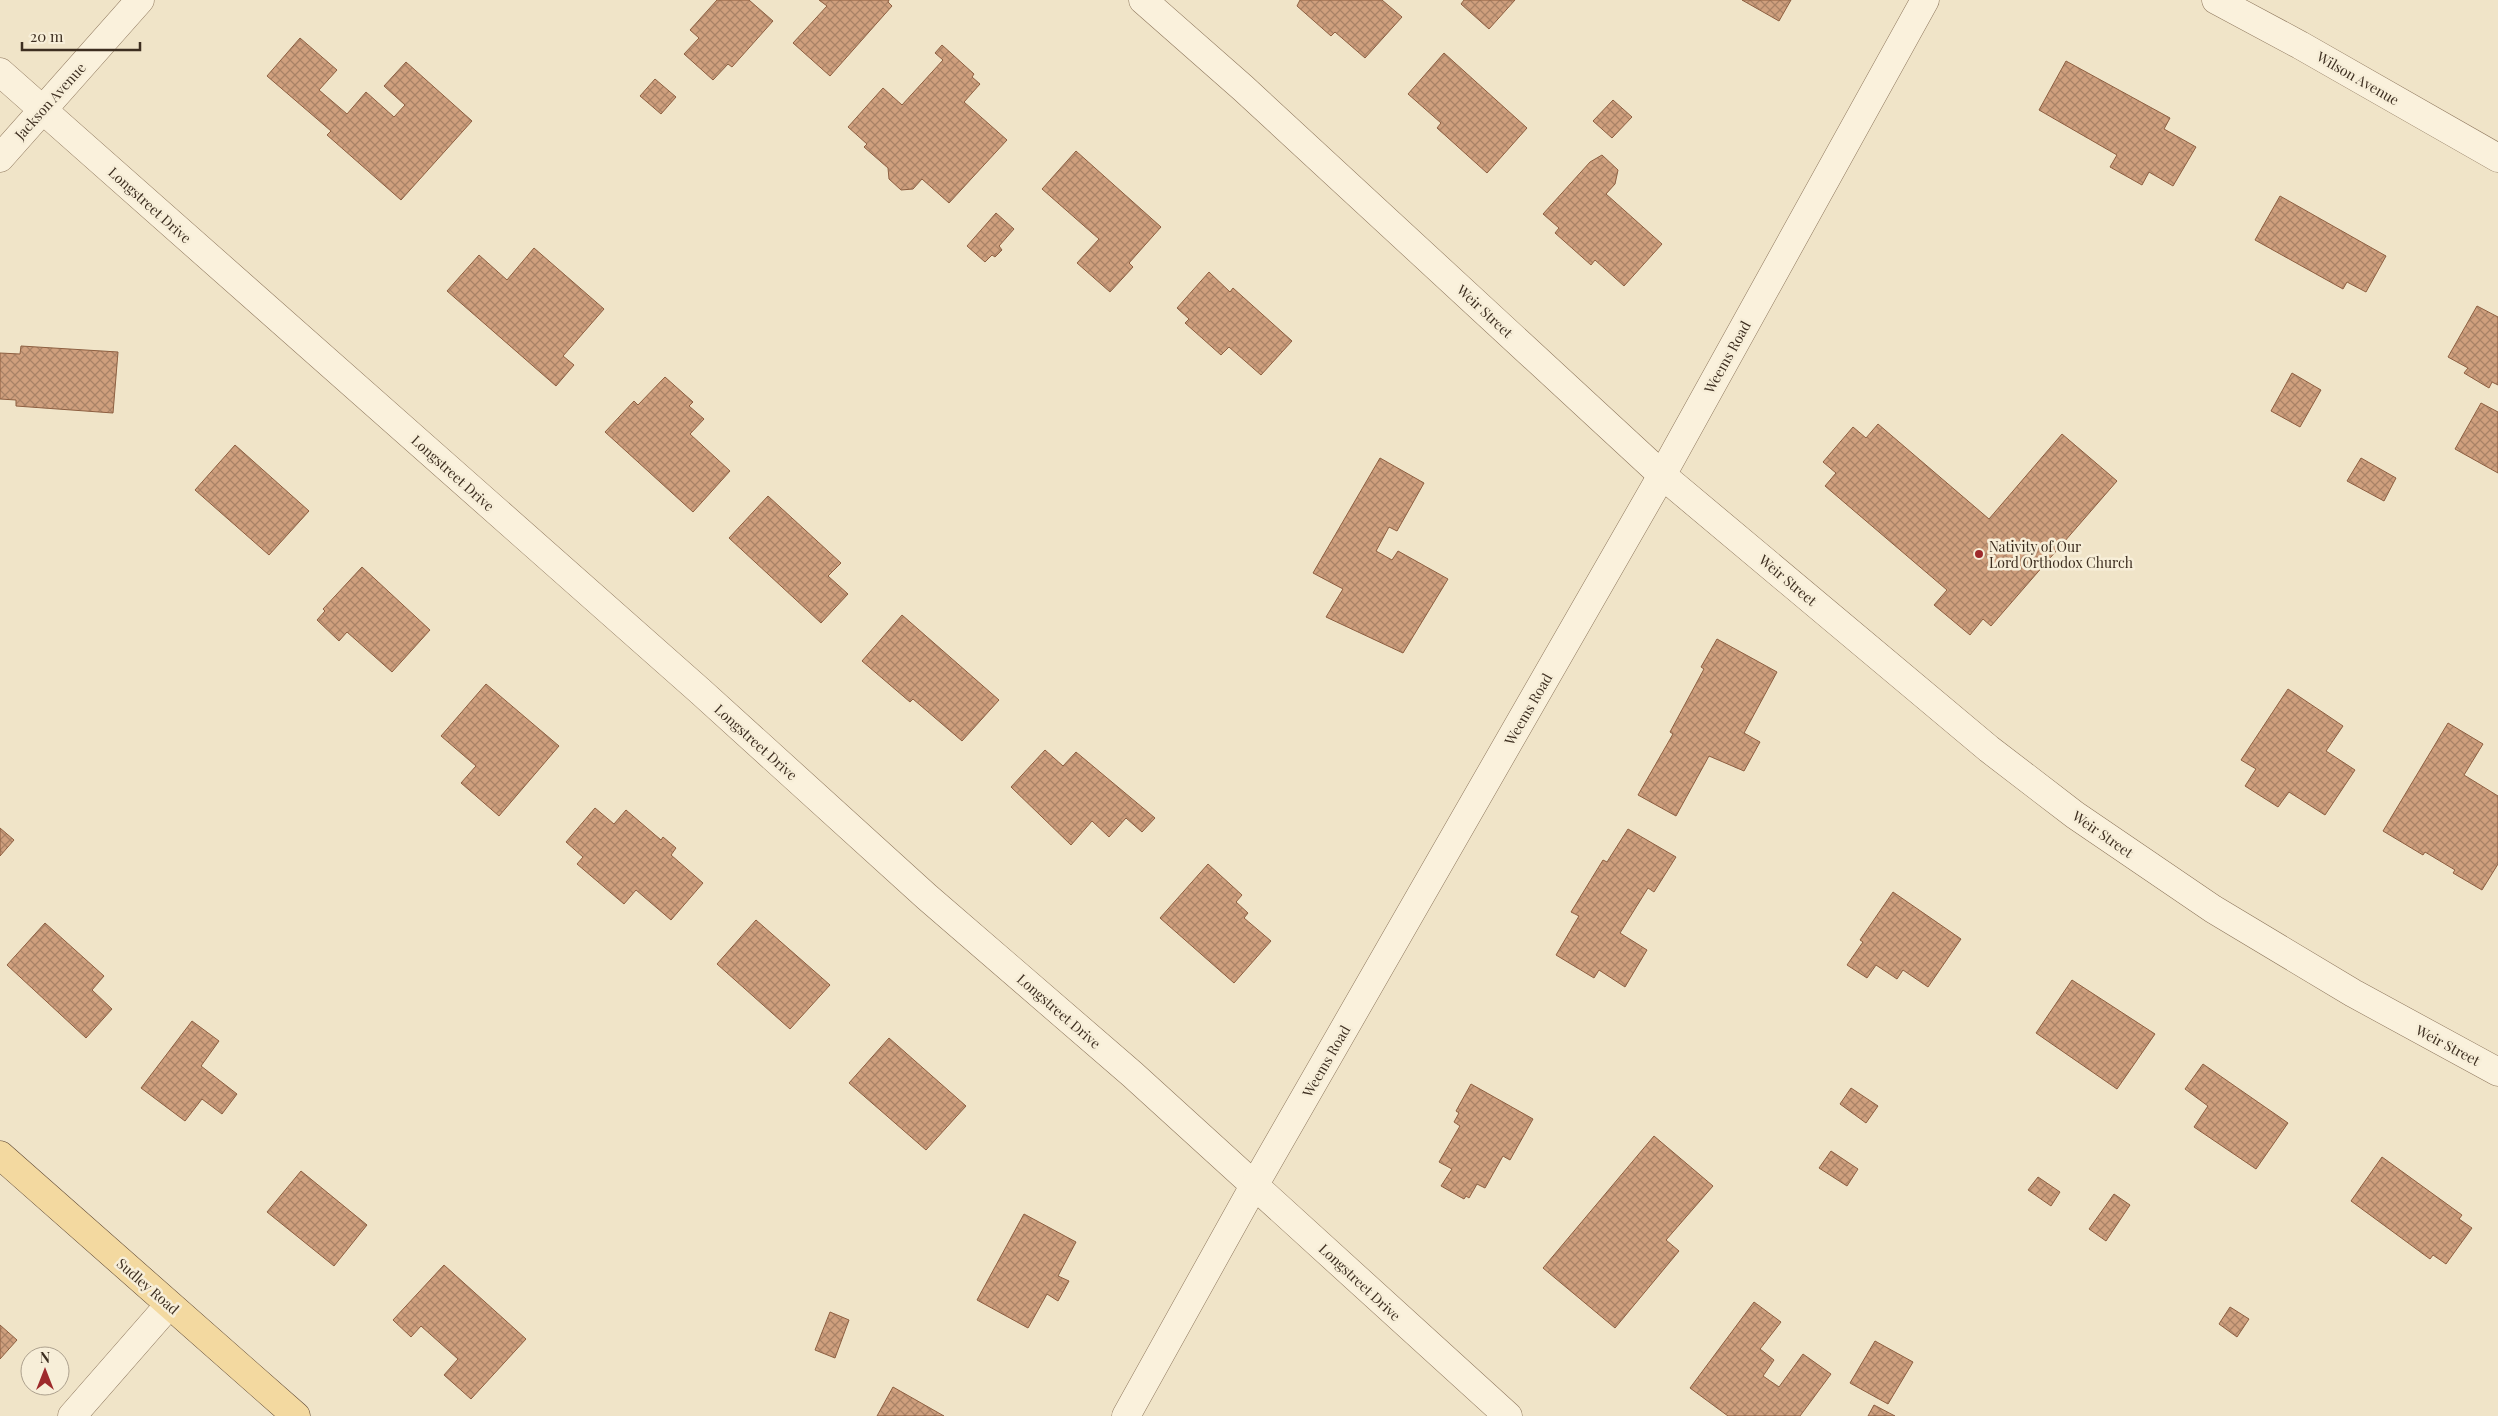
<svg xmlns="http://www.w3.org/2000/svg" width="2498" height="1416" viewBox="0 0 2498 1416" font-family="'Playfair Display',serif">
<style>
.building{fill:url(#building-cross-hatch);stroke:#8d5f41}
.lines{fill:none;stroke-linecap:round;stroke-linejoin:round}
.street-casing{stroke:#8d765c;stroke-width:29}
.primary-casing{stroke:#5b4430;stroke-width:29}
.street{stroke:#faf1dc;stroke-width:28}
.primary{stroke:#f3d9a0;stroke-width:28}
.poi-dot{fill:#9e2a2b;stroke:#f7eed8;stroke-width:2}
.labels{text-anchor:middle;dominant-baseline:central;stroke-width:5;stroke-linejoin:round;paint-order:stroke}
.street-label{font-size:14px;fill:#3d2e20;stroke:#f7eed8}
.poi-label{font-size:14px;fill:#3d2e20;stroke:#f7eed8;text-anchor:start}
</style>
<defs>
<pattern id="building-cross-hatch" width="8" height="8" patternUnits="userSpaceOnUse" patternTransform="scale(1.25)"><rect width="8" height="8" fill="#cf9f7d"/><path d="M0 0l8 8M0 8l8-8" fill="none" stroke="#a98266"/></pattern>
</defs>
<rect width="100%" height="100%" fill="#f0e4c8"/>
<!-- building -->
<g class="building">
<path d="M717,0H749L773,21L732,67L728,64L713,80L684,54L699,38L690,30Z"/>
<path d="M819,0H889L888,2L892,6L830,76L793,43L827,6Z"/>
<path d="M1300,0H1382L1402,17L1365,58L1335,32L1331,36L1297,6Z"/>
<path d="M1464,0H1515L1489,29L1461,4Z"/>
<path d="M1742,0H1791L1779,21Z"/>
<path d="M300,38L337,70L319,90L347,114L366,92L394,117L405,105L384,86L406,62L472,121L401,200L327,135L331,131L267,76Z"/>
<path d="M942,45L974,74L972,77L980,84L964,102L1007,140L949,203L922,179L913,189L901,190L889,179L888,168L864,147L867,144L848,127L883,88L902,105L943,60L935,53Z"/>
<path d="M1444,53L1527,128L1487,173L1437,128L1441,123L1408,94Z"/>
<path d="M2066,61L2170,118L2164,129L2196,147L2173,186L2149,172L2142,185L2110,167L2117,155L2039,110Z"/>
<path d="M655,79L676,97L661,114L640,96Z"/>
<path d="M1613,100L1632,117L1612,138L1593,121Z"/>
<path d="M1076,151L1161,227L1129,263L1133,267L1110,292L1077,263L1099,239L1042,189Z"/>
<path d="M1602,155L1618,170L1615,184L1606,194L1662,244L1624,286L1595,260L1591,265L1555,233L1559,228L1543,214L1590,162Z"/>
<path d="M2280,196L2386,256L2366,292L2347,282L2343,289L2255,240Z"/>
<path d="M996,213L1014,229L999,246L1002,250L995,257L992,255L985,262L967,246Z"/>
<path d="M534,248L604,309L563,356L574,365L556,386L447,291L479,255L507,280Z"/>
<path d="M1209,272L1230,292L1233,288L1292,341L1261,375L1229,347L1221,355L1185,323L1189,319L1177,308Z"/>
<path d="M2477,306L2498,317V385L2492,382L2489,388L2464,373L2468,368L2448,357Z"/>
<path d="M21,346L118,352L113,413L16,406V400L0,399V353L20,354Z"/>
<path d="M2292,373L2321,390L2300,427L2271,411Z"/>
<path d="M665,377L693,402L689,406L704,419L690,434L730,471L693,512L605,432L634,401L638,405Z"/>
<path d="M2481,403L2498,412V473L2455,449Z"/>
<path d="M1878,424L1989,519L2062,434L2117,481L1991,626L1983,619L1970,635L1934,605L1947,590L1825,486L1836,473L1823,462L1853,427L1866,438Z"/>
<path d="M235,445L309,511L269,555L195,490Z"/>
<path d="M1380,458L1424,483L1397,531L1389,527L1376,551L1392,560L1398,551L1448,579L1403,653L1326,617L1343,589L1313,573Z"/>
<path d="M2361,458L2396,478L2384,501L2347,481Z"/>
<path d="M768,496L841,563L828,576L848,594L821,623L729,538Z"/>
<path d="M362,567L430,630L392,672L347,632L339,641L317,620L325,611L323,609Z"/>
<path d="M902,615L999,700L962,741L913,699L910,702L862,661Z"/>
<path d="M1717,639L1777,672L1744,733L1760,742L1744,771L1709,756L1676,816L1638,795L1673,734L1670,732L1704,669L1701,667Z"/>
<path d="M486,684L559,746L499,816L461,783L476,766L441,736Z"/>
<path d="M2288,689L2343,726L2326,751L2355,770L2325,815L2289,792L2278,807L2245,786L2256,769L2241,760Z"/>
<path d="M2448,723L2483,744L2464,775L2498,796V864L2482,890L2453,873L2455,870L2425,852L2423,855L2383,831Z"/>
<path d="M1045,750L1063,766L1076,752L1155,818L1142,832L1126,818L1109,837L1092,821L1071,845L1011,787Z"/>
<path d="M595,808L614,824L626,810L661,840L663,837L676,848L671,855L703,883L671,920L636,890L624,904L577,864L583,857L566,842Z"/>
<path d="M0,828L14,840L0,856Z"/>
<path d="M1628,829L1676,857L1654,892L1648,888L1620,933L1647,950L1625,987L1599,970L1594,978L1556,955L1579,916L1571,912L1603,860L1607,862Z"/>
<path d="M1208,864L1242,895L1236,902L1248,913L1244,918L1271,941L1234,983L1160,918Z"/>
<path d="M1893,892L1961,939L1928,987L1903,970L1897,979L1876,965L1867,978L1847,965L1863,942L1860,940Z"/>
<path d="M756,920L830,985L790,1029L717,964Z"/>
<path d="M45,923L104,976L92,990L112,1009L86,1038L7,965Z"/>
<path d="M2072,980L2155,1034L2117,1089L2036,1033Z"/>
<path d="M192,1021L219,1041L201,1066L237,1094L222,1114L202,1099L185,1121L141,1088Z"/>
<path d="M889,1038L966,1106L926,1150L849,1083Z"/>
<path d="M2203,1064L2288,1123L2256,1169L2194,1127L2208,1106L2185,1089Z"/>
<path d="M1471,1084L1533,1119L1510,1160L1503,1156L1485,1188L1477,1184L1469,1198L1466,1196L1464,1199L1441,1186L1452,1169L1439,1162L1460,1126L1454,1122L1459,1113L1456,1111Z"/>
<path d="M1851,1088L1878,1106L1866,1123L1840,1104Z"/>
<path d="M1654,1136L1713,1186L1666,1240L1679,1251L1615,1328L1543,1268Z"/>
<path d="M1831,1151L1858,1169L1847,1186L1819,1168Z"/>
<path d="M2382,1157L2462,1215L2459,1219L2472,1228L2446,1264L2433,1255L2430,1259L2351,1201Z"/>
<path d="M301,1171L367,1225L334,1266L267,1212Z"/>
<path d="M2038,1177L2060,1192L2051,1206L2028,1190Z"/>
<path d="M2114,1194L2130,1205L2106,1241L2089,1229Z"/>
<path d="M1024,1214L1076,1242L1058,1276L1069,1281L1058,1301L1047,1294L1028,1328L977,1300Z"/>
<path d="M444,1265L526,1339L471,1399L444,1375L458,1359L421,1326L411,1337L393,1320Z"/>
<path d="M1754,1302L1781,1322L1760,1349L1774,1360L1763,1376L1779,1387L1803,1354L1831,1374L1800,1416H1728L1690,1388Z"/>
<path d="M2230,1307L2249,1319L2237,1337L2219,1324Z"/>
<path d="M830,1312L849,1320L835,1358L815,1350Z"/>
<path d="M0,1325L17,1340L0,1359Z"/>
<path d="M1875,1341L1913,1362L1888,1404L1850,1383Z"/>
<path d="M893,1387L944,1416H877Z"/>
<path d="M1874,1405L1895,1416H1868Z"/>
</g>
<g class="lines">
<!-- street casing -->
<g class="street-casing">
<g id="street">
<path d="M1143,0L1243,88L1662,475L1989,749L2075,815L2213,909L2353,993L2498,1072"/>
<path d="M2216,0L2300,45L2498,158"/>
<path d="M0,72L700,691L927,897L1132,1074L1508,1416"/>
<path d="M0,158L140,0"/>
<path d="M72,1416L169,1305"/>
<path d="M1126,1416L1255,1184L1662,475L1925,0"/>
</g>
</g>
<!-- primary casing -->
<g class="primary-casing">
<path id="primary" d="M0,1155L296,1416"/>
</g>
<!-- street -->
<use href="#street" class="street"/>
<!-- primary -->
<use href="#primary" class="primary"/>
</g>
<!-- markers -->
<circle class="poi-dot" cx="1979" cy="554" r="5"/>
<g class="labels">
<!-- street labels -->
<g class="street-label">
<text transform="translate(2358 78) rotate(30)">Wilson Avenue</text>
<text transform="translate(50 101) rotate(-48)">Jackson Avenue</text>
<text transform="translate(150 205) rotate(42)">Longstreet Drive</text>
<text transform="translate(1485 311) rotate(43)">Weir Street</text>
<text transform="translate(1727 357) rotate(-61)">Weems Road</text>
<text transform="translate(453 473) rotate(42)">Longstreet Drive</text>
<text transform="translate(1788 580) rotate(40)">Weir Street</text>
<text transform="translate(1528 709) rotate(-60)">Weems Road</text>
<text transform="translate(756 742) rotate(42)">Longstreet Drive</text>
<text transform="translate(2103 834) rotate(35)">Weir Street</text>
<text transform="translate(1059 1011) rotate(41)">Longstreet Drive</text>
<text transform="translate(2448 1045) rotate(28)">Weir Street</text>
<text transform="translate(1326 1061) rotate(-60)">Weems Road</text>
<text transform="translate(1360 1282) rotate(43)">Longstreet Drive</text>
<text transform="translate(148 1286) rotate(41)">Sudley Road</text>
</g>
<!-- poi labels -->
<g class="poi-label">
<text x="1989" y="546">Nativity of Our<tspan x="1989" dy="16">Lord Orthodox Church</tspan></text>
</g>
</g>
<!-- north arrow -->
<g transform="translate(45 1371)"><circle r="24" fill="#f7eed8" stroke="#ada18e"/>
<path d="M0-4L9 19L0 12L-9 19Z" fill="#9e2a2b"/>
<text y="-8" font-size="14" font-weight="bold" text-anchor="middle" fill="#3d2e20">N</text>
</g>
<!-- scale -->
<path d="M22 42v8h118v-8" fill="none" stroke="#3d2e20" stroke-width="2.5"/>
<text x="30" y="42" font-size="15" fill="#3d2e20" stroke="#f7eed8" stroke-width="4" paint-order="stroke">20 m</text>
</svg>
